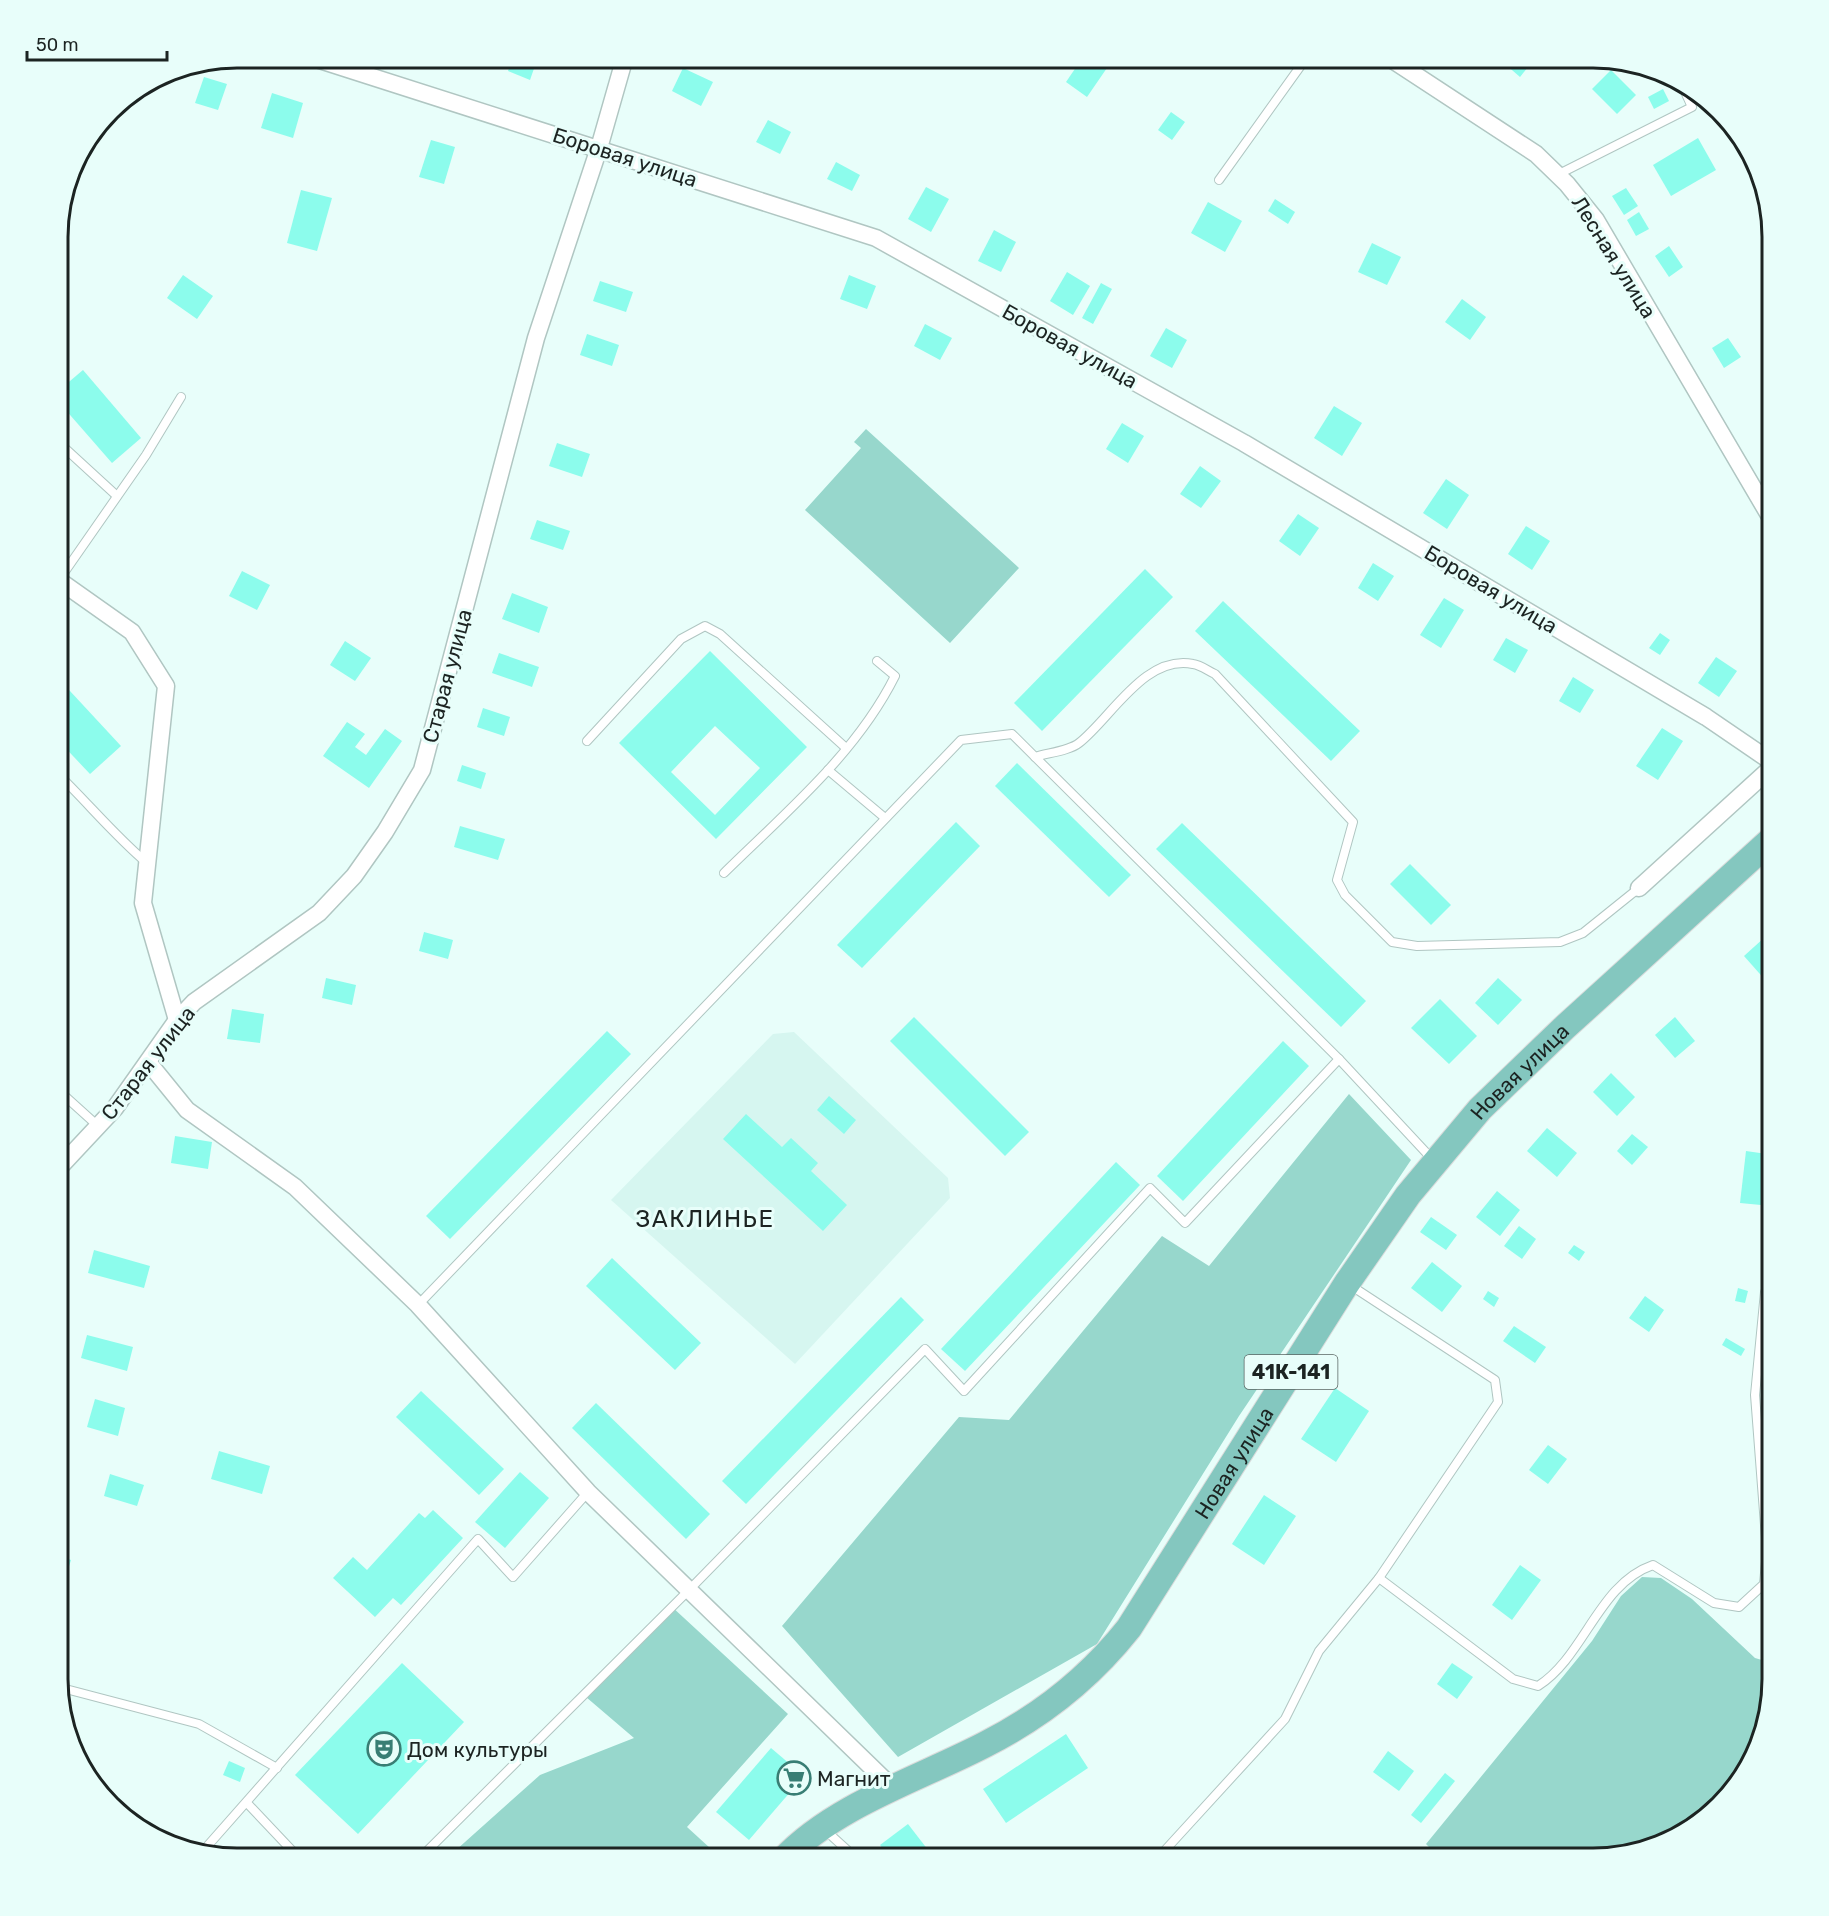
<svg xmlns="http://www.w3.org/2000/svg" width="1829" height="1916" viewBox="0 0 1829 1916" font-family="Rubik,sans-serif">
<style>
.built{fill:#d6f6f0}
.green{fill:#97d7cc}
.building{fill:#8cfcec;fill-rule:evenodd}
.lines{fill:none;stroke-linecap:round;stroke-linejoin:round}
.lane-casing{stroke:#b0c6c2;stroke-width:10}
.street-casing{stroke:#b0c6c2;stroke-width:19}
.primary-casing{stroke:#dbdcdc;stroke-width:28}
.lane{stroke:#fff;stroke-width:8}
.street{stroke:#fff;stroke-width:16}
.primary{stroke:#84c7bf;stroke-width:26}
.labels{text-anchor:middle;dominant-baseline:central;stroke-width:6;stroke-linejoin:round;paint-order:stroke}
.shield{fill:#e8fefa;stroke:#596563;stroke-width:1.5}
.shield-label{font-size:20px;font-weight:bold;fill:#1c2422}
.street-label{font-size:21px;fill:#1c2422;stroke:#e8fefa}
.poi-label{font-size:21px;fill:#1c2422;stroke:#e8fefa;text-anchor:start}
.quarter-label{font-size:24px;letter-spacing:1.5px;fill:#1c2422;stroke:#e8fefa}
.rim{fill:none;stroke:#1c2422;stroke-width:3}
</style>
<rect width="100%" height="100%" fill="#e8fefa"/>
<!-- built -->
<path class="built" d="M794,1032L948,1178L950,1198L795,1364L611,1200L773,1034Z"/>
<!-- green -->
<g class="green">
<path d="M866,429L1019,568L950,643L805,510L861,448L854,442Z"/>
<path d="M1349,1094L1411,1160L1239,1416L1097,1644L898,1757L782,1626L959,1417L1009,1420L1162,1236L1209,1266Z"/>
<path d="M1642,1577L1661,1578L1692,1599L1755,1658L1772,1663V1679L1754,1758L1710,1815L1661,1845L1592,1859H1441L1426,1844L1592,1641L1621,1596Z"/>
<path d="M671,1606L788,1714L687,1827L722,1859H446L540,1775L634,1738L586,1697Z"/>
</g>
<!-- building -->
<g class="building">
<path d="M513,57H538L530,80L508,71Z"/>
<path d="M1083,57H1098L1109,65L1087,97L1066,82Z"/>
<path d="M1497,57H1536L1520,77Z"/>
<path d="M683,68L713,82L701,106L672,91Z"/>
<path d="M1611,70L1636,95L1617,114L1592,89Z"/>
<path d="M204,77L227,84L218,110L195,103Z"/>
<path d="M1663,89L1669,101L1654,109L1648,97Z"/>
<path d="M272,93L303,103L293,138L261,128Z"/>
<path d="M1171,112L1185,122L1172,140L1158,130Z"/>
<path d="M768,120L791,132L780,154L756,142Z"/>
<path d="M1698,138L1716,170L1671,196L1653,165Z"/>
<path d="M431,140L455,147L444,184L419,177Z"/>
<path d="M836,162L860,175L852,191L827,179Z"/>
<path d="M926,187L949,199L931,232L908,219Z"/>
<path d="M1626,188L1638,206L1624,215L1612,196Z"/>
<path d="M301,190L332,198L317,251L287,243Z"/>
<path d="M1275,199L1295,212L1288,224L1268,211Z"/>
<path d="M1208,202L1242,221L1225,252L1191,233Z"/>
<path d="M1639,212L1649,229L1636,236L1627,220Z"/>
<path d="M994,230L1016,242L1001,272L978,261Z"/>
<path d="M1372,243L1401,257L1387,285L1358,272Z"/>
<path d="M1669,246L1683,267L1669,277L1655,256Z"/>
<path d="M1067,272L1090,286L1073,315L1050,301Z"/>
<path d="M183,275L213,296L197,319L167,298Z"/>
<path d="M849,275L876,286L867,309L840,299Z"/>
<path d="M600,281L633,292L626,312L593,301Z"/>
<path d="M1101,283L1112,289L1093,324L1082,318Z"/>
<path d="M1462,299L1486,317L1470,340L1445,322Z"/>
<path d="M925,324L952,338L940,360L914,346Z"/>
<path d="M1166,328L1187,340L1172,368L1150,356Z"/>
<path d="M587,334L619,345L612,366L580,355Z"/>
<path d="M1728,338L1741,357L1724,368L1712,348Z"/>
<path d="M83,370L141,438L112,463L57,400V392Z"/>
<path d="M1334,406L1362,423L1342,456L1314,438Z"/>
<path d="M1122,423L1144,436L1128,463L1106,449Z"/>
<path d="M557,443L590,454L582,477L549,466Z"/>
<path d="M1200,466L1221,481L1201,508L1180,494Z"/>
<path d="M1446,479L1469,495L1447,529L1423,513Z"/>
<path d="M57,498L68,509L57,520Z"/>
<path d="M1298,514L1319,528L1300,556L1279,541Z"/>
<path d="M537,520L570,531L563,550L530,539Z"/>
<path d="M1526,526L1550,541L1532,570L1508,554Z"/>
<path d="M1373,563L1394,576L1378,601L1358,588Z"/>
<path d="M1145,569L1173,597L1042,731L1014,703Z"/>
<path d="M242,571L270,585L257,610L229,596Z"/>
<path d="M512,593L548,607L539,633L502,619Z"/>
<path d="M1444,598L1464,610L1441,648L1420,635Z"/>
<path d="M1223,601L1360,731L1331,761L1195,631Z"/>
<path d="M1660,633L1670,640L1660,655L1649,648Z"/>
<path d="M1506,638L1528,650L1515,673L1493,660Z"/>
<path d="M345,641L371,658L355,681L330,665Z"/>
<path d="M710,651L807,747L716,839L619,743ZM715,726L760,768L715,815L671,772Z"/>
<path d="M499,653L539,667L532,687L492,673Z"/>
<path d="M1716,657L1737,671L1719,697L1698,683Z"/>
<path d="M57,677L121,746L90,774L57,739Z"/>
<path d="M1573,677L1594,690L1580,713L1559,701Z"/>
<path d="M483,708L510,717L504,736L477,727Z"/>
<path d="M347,722L365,734L355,747L366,755L385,729L402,741L369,788L323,756Z"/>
<path d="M1662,728L1683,741L1658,780L1636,766Z"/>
<path d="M1017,763L1131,875L1109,897L995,786Z"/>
<path d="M462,765L486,773L481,789L457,781Z"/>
<path d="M956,822L980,846L862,968L837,945Z"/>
<path d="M1182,823L1366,1001L1341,1027L1156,849Z"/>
<path d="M460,826L505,839L498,860L454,847Z"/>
<path d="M1410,864L1451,905L1431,925L1390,884Z"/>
<path d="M424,932L453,940L448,959L419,951Z"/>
<path d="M1765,937L1772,945V978L1767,982L1744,956Z"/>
<path d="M326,978L356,985L352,1005L322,998Z"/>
<path d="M1498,978L1522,1000L1498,1025L1475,1003Z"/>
<path d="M1440,999L1477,1036L1449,1064L1411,1028Z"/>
<path d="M232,1009L264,1014L260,1043L227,1039Z"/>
<path d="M914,1017L1029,1132L1005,1156L890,1041Z"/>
<path d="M1675,1017L1695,1041L1675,1058L1655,1035Z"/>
<path d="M607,1031L631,1054L450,1239L426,1216Z"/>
<path d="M1283,1041L1309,1066L1183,1201L1157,1176Z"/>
<path d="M1611,1073L1635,1097L1617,1116L1593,1092Z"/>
<path d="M829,1096L856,1120L844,1134L817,1110Z"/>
<path d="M746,1114L782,1147L791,1138L818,1163L811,1171L847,1205L823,1231L723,1139Z"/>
<path d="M1547,1128L1577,1153L1557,1177L1527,1151Z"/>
<path d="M1632,1134L1648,1147L1632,1165L1617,1151Z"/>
<path d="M175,1136L212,1142L208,1169L171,1163Z"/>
<path d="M1746,1151L1767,1154L1761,1205L1740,1203Z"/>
<path d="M1116,1162L1140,1185L965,1371L941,1349Z"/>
<path d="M1497,1191L1520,1210L1500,1236L1476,1217Z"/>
<path d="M1431,1217L1457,1235L1446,1250L1420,1232Z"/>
<path d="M1519,1226L1536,1239L1522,1259L1504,1246Z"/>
<path d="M1574,1245L1585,1252L1579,1261L1568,1253Z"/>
<path d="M94,1250L150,1266L144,1288L88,1273Z"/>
<path d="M612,1258L701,1343L675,1370L586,1286Z"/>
<path d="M1432,1262L1462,1286L1442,1312L1411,1288Z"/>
<path d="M1738,1288L1748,1291L1745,1303L1735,1301Z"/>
<path d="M1488,1291L1499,1298L1494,1307L1483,1299Z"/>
<path d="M1645,1296L1664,1310L1649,1332L1629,1318Z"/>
<path d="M901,1297L924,1320L746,1504L722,1481Z"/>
<path d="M1514,1326L1546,1347L1535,1363L1503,1341Z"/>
<path d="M87,1335L133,1347L127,1371L81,1358Z"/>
<path d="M1726,1338L1745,1349L1741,1356L1722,1345Z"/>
<path d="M1335,1388L1369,1411L1336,1462L1301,1439Z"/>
<path d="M421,1391L504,1469L479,1495L396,1417Z"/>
<path d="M95,1399L125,1408L118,1436L87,1427Z"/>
<path d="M596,1403L710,1514L686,1539L572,1428Z"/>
<path d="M1548,1445L1567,1459L1548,1484L1529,1470Z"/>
<path d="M219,1451L270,1466L262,1494L211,1479Z"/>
<path d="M520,1472L549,1498L505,1548L475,1522Z"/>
<path d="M110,1474L144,1485L137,1506L104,1496Z"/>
<path d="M1264,1495L1296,1516L1264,1565L1232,1544Z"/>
<path d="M433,1510L463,1538L401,1605L393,1598L375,1617L333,1578L353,1557L367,1570L419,1513L425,1518Z"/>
<path d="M57,1555L71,1560L65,1579L57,1577Z"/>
<path d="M1520,1565L1541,1580L1512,1620L1492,1605Z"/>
<path d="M402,1663L464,1722L358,1834L295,1775Z"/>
<path d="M1452,1663L1473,1677L1457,1699L1437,1684Z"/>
<path d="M1066,1734L1088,1768L1006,1823L983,1789Z"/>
<path d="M771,1748L804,1776L749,1840L716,1812Z"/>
<path d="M1388,1751L1414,1771L1399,1791L1373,1772Z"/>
<path d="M229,1761L245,1768L240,1782L223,1775Z"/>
<path d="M1445,1773L1455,1781L1421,1823L1411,1815Z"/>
<path d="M908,1824L935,1859H891L880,1845Z"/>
</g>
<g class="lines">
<!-- lane casing -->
<g class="lane-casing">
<g id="lane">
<path d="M1557,175L1692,107L1681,83"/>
<path d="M1219,180L1307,57"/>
<path d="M57,441L117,496"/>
<path d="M59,580L146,455L181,397"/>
<path d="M587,741L681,639L705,626L720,634L846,748"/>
<path d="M1035,757C1047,753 1069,751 1079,743C1111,718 1145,654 1193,664C1201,665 1208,671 1215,674L1353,822L1337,880L1345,895L1392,942L1417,946L1560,942L1583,933L1639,888"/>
<path d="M828,770L885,818"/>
<path d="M57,773C88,803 115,836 147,863"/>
<path d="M724,873C785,813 856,754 895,676L877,661"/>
<path d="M57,1089L98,1126"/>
<path d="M418,1305L961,740L1012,734L1339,1059L1433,1160"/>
<path d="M1379,1578L1513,1679L1538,1686C1585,1656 1598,1584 1653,1565L1714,1603L1739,1607L1764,1584L1767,1551L1755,1395L1765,1292"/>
<path d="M58,1687L199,1724L277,1768"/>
<path d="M247,1803L300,1859"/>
<path d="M824,1829L857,1859"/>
<path d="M203,1851L478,1539L513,1577L588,1492"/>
<path d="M419,1859L689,1590L925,1349L964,1391L1150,1188L1185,1223L1339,1059"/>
<path d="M1157,1859L1285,1719L1319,1651L1379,1578L1498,1402L1495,1380L1350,1285"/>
</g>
</g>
<!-- street casing -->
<g class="street-casing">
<g id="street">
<path d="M310,57L876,238L1244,443L1706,717L1772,762"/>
<path d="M1388,57L1536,154L1567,184L1596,220L1772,520"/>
<path d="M57,579L132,632L166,686L143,903L177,1020"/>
<path d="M1639,888L1772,767"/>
<path d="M148,1062L187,1110L295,1187L418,1305L588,1492L894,1789"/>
<path d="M57,1170L115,1108L177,1020L194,1002L319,913L354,876L385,832L422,770L536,338L599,148L625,57"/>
</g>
</g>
<!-- primary casing -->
<g class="primary-casing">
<g id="primary">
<path id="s1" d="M784,1859C835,1805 921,1778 986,1744C1041,1716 1091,1676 1129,1628L1347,1283L1408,1195L1480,1109L1564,1028L1772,839"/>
</g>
</g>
<!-- lane -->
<use href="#lane" class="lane"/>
<!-- street -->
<use href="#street" class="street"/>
<!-- primary -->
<use href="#primary" class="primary"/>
</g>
<!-- icons -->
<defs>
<g id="theatre-ring" transform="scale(1.725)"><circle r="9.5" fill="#e8fefa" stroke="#387e74" stroke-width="1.5"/><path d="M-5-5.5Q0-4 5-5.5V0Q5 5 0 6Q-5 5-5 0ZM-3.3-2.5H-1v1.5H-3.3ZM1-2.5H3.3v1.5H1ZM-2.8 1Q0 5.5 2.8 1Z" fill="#387e74"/></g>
<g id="supermarket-ring" transform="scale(1.725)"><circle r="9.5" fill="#e8fefa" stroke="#387e74" stroke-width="1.5"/><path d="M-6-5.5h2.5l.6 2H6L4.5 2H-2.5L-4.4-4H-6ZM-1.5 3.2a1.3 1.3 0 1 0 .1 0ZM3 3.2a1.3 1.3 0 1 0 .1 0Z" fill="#387e74"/></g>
</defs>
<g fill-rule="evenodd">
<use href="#theatre-ring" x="384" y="1749"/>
<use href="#supermarket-ring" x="794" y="1778"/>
</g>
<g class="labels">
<!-- shield labels -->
<rect class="shield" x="1244.5" y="1355" width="93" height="34" rx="4.5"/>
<g class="shield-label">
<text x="1291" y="1372">41К-141</text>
</g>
<!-- street labels -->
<g class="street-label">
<text transform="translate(625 157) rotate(18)">Боровая улица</text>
<text transform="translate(1614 257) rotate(58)">Лесная улица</text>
<text transform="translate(1070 346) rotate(29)">Боровая улица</text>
<text transform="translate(1491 589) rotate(31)">Боровая улица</text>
<text transform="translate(447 676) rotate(-75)">Старая улица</text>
<text transform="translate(148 1063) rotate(-52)">Старая улица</text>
<text stroke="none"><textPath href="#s1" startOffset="1101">Новая улица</textPath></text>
<text stroke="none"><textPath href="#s1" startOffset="615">Новая улица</textPath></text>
</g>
<!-- poi labels -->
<g class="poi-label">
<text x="407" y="1749">Дом культуры</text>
<text x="817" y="1778">Магнит</text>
</g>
<!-- quarter labels -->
<g class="quarter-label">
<text x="705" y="1219">ЗАКЛИНЬЕ</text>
</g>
</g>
<!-- crop -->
<path d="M0 0H1829V1916H0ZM237 68H1593A169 169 0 0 1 1762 237V1679A169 169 0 0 1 1593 1848H237A169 169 0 0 1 68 1679V237A169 169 0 0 1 237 68Z" fill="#e8fefa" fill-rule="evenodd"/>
<path class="rim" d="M237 68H1593A169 169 0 0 1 1762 237V1679A169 169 0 0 1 1593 1848H237A169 169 0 0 1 68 1679V237A169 169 0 0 1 237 68Z"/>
<!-- scale -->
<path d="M27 51v9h140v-9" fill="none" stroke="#1c2422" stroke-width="3"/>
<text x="36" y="51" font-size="18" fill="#1c2422" stroke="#e8fefa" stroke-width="4.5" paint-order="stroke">50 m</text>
</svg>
